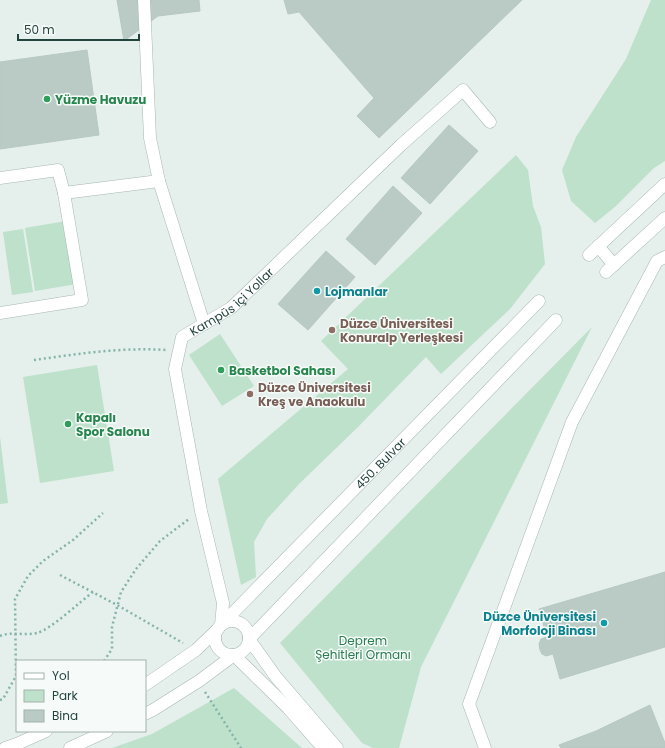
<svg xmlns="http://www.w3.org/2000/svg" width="665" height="748" viewBox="0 0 665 748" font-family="Poppins,sans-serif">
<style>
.green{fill:#bde1ca}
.building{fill:#bacac5;stroke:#b7c9c3}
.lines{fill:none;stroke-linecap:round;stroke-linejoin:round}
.minor-casing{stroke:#a7b8b3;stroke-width:13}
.path{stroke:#84b4a9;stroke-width:2.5;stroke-dasharray:2 3;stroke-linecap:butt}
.minor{stroke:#fff;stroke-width:12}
.leisure-dot{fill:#2e9e5b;stroke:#f6fbf9;stroke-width:1.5}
.culture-dot{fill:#0f9aa8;stroke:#f6fbf9;stroke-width:1.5}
.education-dot{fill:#8d6e63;stroke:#f6fbf9;stroke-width:1.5}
.labels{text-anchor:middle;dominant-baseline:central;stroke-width:3;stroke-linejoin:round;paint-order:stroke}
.leisure-label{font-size:12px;font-weight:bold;fill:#27864d;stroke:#f6fbf9;text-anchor:start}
.culture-label{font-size:12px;font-weight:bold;fill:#0d838f;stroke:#f6fbf9;text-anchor:start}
.street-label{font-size:12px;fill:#23433d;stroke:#f6fbf9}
.education-label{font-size:12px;font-weight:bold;fill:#785e54;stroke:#f6fbf9;text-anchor:start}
.park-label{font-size:12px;fill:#2a7c51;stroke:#f6fbf9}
</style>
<rect width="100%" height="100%" fill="#e5efeb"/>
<!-- green -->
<g class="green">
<path d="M651,0H665V161L654,168L616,206L595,223L571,201L562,170L576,137L626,59Z"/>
<path d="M516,155L528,170L533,206L541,227L545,264L510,309L441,374L426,357L358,427L300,483L267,519L254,542L256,577L241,585L218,479L348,369L321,341Z"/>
<path d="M66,221L77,284L35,291L25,228Z"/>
<path d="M23,229L33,292L12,295L3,232Z"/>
<path d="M592,327L421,667L399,748H373L362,743L280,643Z"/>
<path d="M220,334L254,386L222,406L189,355Z"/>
<path d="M97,365L114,471L40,483L23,377Z"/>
<path d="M0,437L8,503L0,504Z"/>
<path d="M234,688L302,748H112L152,734Z"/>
</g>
<!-- building -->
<g class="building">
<path d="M117,0H199L200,11L158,16L124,41Z"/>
<path d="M284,0H522L379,138L357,116L374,98L299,12L288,14Z"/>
<path d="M87,50L99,135L0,149V62Z"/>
<path d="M449,125L478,151L430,204L401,178Z"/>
<path d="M393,186L422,213L375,265L346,239Z"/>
<path d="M326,251L355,277L308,330L278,304Z"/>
<path d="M665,572V647L560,679L553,654L546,656L542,654L540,650L539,644L541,639L547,637L539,609Z"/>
<path d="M650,705L665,743V748H561L559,745L596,731Z"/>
</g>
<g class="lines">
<!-- minor casing -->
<g class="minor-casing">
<g id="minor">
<path d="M144,0L150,138L159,181L204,324"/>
<path d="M0,178L58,170L64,193L159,181"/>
<path d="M598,246L614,265"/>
<path d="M589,255L665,184"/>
<path d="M606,272L665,218"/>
<path d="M0,313L82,300L64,193"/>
<circle cx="232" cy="638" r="17"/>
<path id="s1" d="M221,625L223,603L201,511L175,369L182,337L231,308L401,145L463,90L490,122"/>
<path id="s2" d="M221,625L539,301"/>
<path d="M249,639L556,320"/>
<path d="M249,639L276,677L337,748"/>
<path d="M234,655L288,708L323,748"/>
<path d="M145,685L196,650L218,629"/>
<path d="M145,714L153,710L199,681L234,655"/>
<path d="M5,748L17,744L46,731"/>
<path d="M70,748L107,731"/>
<path d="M485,748L469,704L572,422L657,261L665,257"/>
</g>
</g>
<!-- path -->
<g class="path">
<path d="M34,360C77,354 122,347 167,350"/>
<path d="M60,575L117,605L183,643"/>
<path d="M0,636C12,631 25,636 37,633C50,630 81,601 93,592"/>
<path d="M104,661L112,649V627L121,592L136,569L160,541L189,519"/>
<path d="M205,692L241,748"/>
<path d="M0,700L3,699L16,676L15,599L28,576L43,561L73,540L103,513"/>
</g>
<!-- minor -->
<use href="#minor" class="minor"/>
</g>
<!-- markers -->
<g class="leisure-dot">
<circle cx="47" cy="99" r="4"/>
<circle cx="221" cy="370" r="4"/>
<circle cx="68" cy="424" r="4"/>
</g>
<g class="culture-dot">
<circle cx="317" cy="291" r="4"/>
<circle cx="604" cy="623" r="4"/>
</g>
<g class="education-dot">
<circle cx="332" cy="330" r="4"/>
<circle cx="250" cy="394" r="4"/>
</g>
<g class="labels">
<!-- leisure labels -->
<g class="leisure-label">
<text x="55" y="99">Yüzme Havuzu</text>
<text x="229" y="370">Basketbol Sahası</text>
<text x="76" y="417">Kapalı<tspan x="76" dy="14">Spor Salonu</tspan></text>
</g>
<!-- culture labels -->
<g class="culture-label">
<text x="325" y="291">Lojmanlar</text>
<text x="596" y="616" text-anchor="end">Düzce Üniversitesi<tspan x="596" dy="14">Morfoloji Binası</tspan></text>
</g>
<!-- street labels -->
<g class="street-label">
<text stroke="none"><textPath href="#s1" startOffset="355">Kampüs içi Yollar</textPath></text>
<text stroke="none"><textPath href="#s2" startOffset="227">450. Bulvar</textPath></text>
</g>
<!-- education labels -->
<g class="education-label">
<text x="340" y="323">Düzce Üniversitesi<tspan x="340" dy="14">Konuralp Yerleşkesi</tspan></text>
<text x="258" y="387">Düzce Üniversitesi<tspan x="258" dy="14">Kreş ve Anaokulu</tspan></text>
</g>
<!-- park labels -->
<g class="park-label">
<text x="363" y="640">Deprem<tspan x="363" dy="14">Şehitleri Ormanı</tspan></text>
</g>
</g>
<!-- legend -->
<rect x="16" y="660" width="130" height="72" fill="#f6fbf9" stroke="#a2b1ae"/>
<rect x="24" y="673" width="20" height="6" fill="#ffffff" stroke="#a2b1ae"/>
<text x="52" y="680" font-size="12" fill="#23433d">Yol</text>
<rect x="24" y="690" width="20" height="12" fill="#bde1ca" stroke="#a2b1ae"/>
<text x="52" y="700" font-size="12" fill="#23433d">Park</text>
<rect x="24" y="710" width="20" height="12" fill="#bacac5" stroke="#a2b1ae"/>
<text x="52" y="720" font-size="12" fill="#23433d">Bina</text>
<!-- scale -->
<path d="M18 34v6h121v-6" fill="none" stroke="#23433d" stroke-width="2"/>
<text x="24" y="34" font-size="12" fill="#23433d" stroke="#f6fbf9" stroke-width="3" paint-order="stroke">50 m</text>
</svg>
